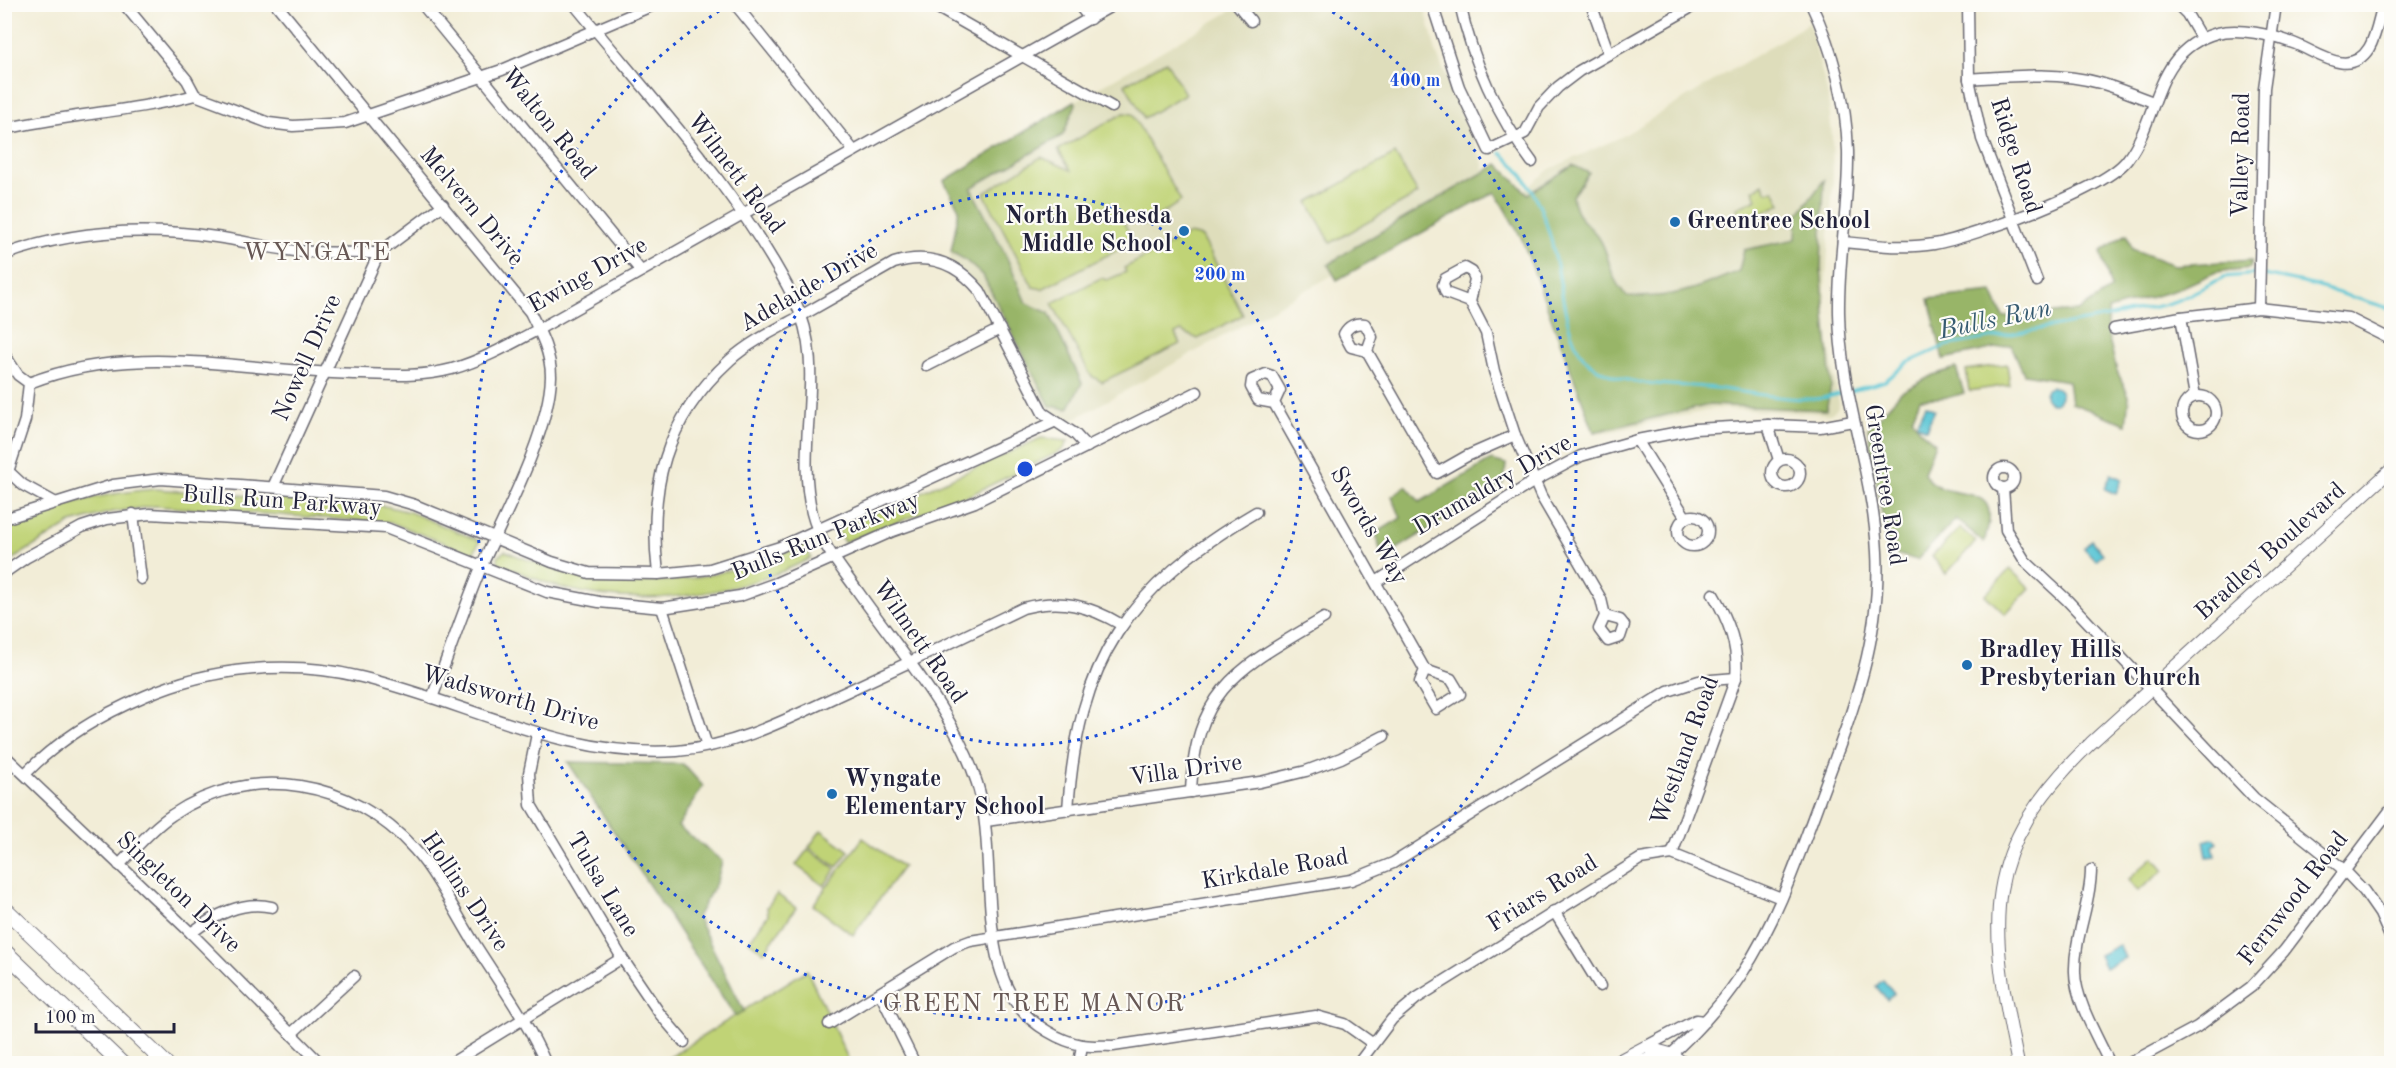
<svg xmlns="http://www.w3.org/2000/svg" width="2396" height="1068" viewBox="0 0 2396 1068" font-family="'Old Standard TT',serif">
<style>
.built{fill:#deddbb}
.green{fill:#c0d376;stroke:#717a58;stroke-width:1.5}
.forest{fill:#98b567;stroke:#5d6c51;stroke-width:1.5}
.water{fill:#5bc6d5;stroke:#3e7488;stroke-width:1.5}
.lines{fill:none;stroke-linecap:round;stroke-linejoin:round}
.stream{stroke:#5bc6d5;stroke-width:3}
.minor-casing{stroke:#6b6972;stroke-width:13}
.major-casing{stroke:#6b6972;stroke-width:14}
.highway-casing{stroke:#6b6972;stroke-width:17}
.minor{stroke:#fff;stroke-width:10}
.major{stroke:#fff;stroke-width:12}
.highway{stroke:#fff;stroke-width:15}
.ring{fill:none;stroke:#1d4ed8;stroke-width:3;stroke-dasharray:3 6}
.poi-dot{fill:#1f6fb2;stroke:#fdfcf7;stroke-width:2}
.labels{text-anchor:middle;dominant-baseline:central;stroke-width:4.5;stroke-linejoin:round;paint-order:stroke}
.street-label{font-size:24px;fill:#22223b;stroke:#fdfcf7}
.poi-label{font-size:24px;font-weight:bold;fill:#22223b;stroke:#fdfcf7;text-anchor:start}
.neighbourhood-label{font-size:26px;letter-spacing:1.5px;fill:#675855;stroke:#fdfcf7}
.water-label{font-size:26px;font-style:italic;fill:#365b71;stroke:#fdfcf7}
.centre{fill:#1d4ed8;stroke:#fdfcf7;stroke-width:3}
.ring-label{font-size:18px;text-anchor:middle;font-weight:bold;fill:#1d4ed8;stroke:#fdfcf7;stroke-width:4.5;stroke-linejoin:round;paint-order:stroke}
</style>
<rect width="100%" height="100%" fill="#fdfcf7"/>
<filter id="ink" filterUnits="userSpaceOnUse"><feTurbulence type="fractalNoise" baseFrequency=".0167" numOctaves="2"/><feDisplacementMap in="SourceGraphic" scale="12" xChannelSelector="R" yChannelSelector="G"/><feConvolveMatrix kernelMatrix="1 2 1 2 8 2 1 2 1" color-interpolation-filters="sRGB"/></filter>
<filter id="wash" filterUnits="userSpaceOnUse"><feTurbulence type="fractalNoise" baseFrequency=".008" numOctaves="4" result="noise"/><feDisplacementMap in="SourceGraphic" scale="24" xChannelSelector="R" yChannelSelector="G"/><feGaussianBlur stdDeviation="1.35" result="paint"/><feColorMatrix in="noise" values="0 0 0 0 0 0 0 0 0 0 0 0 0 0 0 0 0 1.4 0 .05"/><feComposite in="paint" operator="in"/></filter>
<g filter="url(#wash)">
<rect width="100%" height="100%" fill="#f2edd7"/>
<!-- built -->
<g class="built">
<path d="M1424,4L1436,52L1482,160L1489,188L1060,427L1043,413L980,291L949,264L959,209L944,181L1062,109L1241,5Z"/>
<path d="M1809,23L1828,96L1832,136L1833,182L1825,290L1826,327L1839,403L1837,409L1830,414L1715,409L1600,434L1548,300L1513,200L1550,169L1623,136Z"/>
</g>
<!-- green -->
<g class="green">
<path d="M1166,61L1185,94L1144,118L1125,84Z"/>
<path d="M1124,113L1132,114L1181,201L1145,225L1121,216L1133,242L1042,289L1033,287L984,193L1041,157L1071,170L1058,150Z"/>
<path d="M1395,154L1418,194L1331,243L1308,202Z"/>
<path d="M1763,184L1767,192L1774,190L1781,204L1744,222L1737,208L1757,199L1753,190Z"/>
<path d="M1189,234L1202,237L1243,315L1198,339L1181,331L1175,334L1180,344L1102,382L1091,376L1052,303L1101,278L1107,280L1126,272L1124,268Z"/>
<path d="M2007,364L2010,385L1969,391L1966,370Z"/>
<path d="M1041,438L1068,441L1063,450L968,496L844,542L837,530Z"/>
<path d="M155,489L385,506L410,512L480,541L473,554L392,523L155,506L112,512L71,523L5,564V529C51,505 103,493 155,489Z"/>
<path d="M1960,528L1976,541L1946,574L1932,556Z"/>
<path d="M805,543L811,558C736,597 644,608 562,588C541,582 519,572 498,563V556L505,551C614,596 699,590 805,543Z"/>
<path d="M2010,569L2030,588L2005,614L1985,595Z"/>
<path d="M821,830L849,851L837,867L809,847Z"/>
<path d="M863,838L903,867L853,935L813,905Z"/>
<path d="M808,849L836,869L824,886L796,865Z"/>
<path d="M2153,857L2164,870L2138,891L2128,880Z"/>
<path d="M777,894L796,908L764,952L749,941L768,915L767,907Z"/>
<path d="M807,970L850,1063L659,1064Z"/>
</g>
<!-- forest -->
<g class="forest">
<path d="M1075,101L1076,104L1063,135L971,188L1007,258L1026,303L1049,313L1082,383L1068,409L1050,406L983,276L964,259L951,252L959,209L944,181Z"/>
<path d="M1498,164L1528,194L1573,165L1589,173L1572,196C1578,224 1585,218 1599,238C1612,257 1606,275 1627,296C1671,300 1698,288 1739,271L1744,250L1796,239L1797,216L1824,180L1821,268L1831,386L1826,410L1709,405L1594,432L1521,237L1495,192L1337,280L1328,265L1353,248Z"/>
<path d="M2127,234L2132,249L2174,265L2252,260L2250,268L2216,272L2176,290L2108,310V335L2117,371L2129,396L2126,424L2071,403L2068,381L2024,374L2011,345L1943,359L1929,299L1992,292L2003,317L2078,311L2111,289L2101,251Z"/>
<path d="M1956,368L1964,393L1951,397L1920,399L1912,419L1922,432L1935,443L1924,473C1946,510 2008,472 1984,542L1956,519L1917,560L1888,552L1868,429L1901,392L1933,375Z"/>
<path d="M1491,460L1506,464L1504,483L1382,558L1376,533L1401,518L1392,496L1406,486L1420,502Z"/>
<path d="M568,762L683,764L703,786L678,826L722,861L717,881L697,917L744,1011L735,1016Z"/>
</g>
<!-- water -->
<g class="water">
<circle cx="2053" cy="395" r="8"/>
<path d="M1926,405L1935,410L1926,429L1917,424Z"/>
<path d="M2111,474L2122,479L2116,494L2105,489Z"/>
<path d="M2092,540L2103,554L2096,561L2084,548Z"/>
<path d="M2214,838L2218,843L2213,846L2215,856L2207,857L2204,841Z"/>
<path d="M2119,945L2125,958L2105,968L2099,955Z"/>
<path d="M1883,980L1894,994L1887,1000L1876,986Z"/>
</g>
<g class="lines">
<!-- stream -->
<g class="stream">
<path d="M1501,153C1532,177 1547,219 1555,256C1563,288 1564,345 1593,366C1623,387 1670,384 1704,387C1741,390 1777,400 1813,399C1823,399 1834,395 1844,393"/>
<path d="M2264,275L2312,285L2392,309"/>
<path d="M1851,391L1885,381L1907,363L1945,346L2107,317L2163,305L2179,300L2224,277L2257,274"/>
</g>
</g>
</g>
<g filter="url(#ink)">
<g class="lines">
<!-- minor casing -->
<g class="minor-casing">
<g id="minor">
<path d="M124,4L187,80L195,95L269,123L293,126L345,123L502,70L656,4"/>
<path d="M276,4L530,312C540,332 551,353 551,376C550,430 505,515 482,565C464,608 449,654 432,698"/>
<path d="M422,4L641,271"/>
<path d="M574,4C649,96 741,193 794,299C829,368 794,441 812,513C819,542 842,569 859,593C902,654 954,712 977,783C998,850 976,952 1019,1007C1033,1025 1060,1041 1082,1045C1092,1047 1104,1045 1113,1046L1316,1016L1345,1024L1372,1043"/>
<path d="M735,4L854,151"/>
<path d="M931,4L1112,107"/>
<path d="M1078,4L1090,19"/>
<path d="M1237,4L1251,21"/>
<path d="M1432,4L1459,87L1489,150L1525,133L1539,107L1558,87L1579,71L1697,4"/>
<path d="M1460,4C1472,60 1498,117 1532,162"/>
<path d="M1591,4L1609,54"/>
<path d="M1968,4L1969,79L1982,139L2037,281"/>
<path d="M2177,4L2187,14L2201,38"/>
<path d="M1969,79C2012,76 2058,71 2100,83C2118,88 2136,96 2153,102"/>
<path d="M4,129C67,114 132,112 195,95"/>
<path d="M1843,242C1873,245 1904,249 1934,244C1973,237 2104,190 2127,160C2161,115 2153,51 2217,33C2239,27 2271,35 2293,43C2316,51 2349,80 2369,48C2376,36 2379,18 2383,4"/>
<path d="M4,255C72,230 145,227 216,237C240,240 264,247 288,250C318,254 349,252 379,253"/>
<path d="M1470,302L1446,293L1443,285L1445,279L1465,268L1472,272L1475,279L1470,302L1486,333L1494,371L1515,435L1541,496L1601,599L1605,616L1599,629L1608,641L1620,637L1624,625L1620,620L1605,616"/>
<path d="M2259,308L2264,88L2276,4"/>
<path d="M2181,317L2195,396"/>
<path d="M2114,329L2181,317L2259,308L2348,318L2392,340"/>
<path d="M1367,351L1351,347L1344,334C1348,326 1356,322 1365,324L1372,337L1367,351L1437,473L1467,456L1515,435"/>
<path d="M4,354L18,375L29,383L25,420L4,484"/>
<path d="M927,366L1000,329"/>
<path d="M29,383C136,340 250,373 362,374C392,375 422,377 452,369C483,360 511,344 539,329L1115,4"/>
<circle cx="2199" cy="413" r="17"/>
<path d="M1274,403L1258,400L1251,387L1252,380L1266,374L1272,376L1280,390L1274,403L1425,670L1451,679L1460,694L1436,709L1420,682L1425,670"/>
<path d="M1768,425L1779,460"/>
<path d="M1637,440L1686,518"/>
<circle cx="1786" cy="473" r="14"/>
<circle cx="2004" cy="478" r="10"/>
<path d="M9,472L23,485L54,502"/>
<path d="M273,487L379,253L443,205"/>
<path d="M2003,488L2006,530L2025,561L2067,600L2254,798L2344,870L2364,891L2380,914L2392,941"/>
<path d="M133,514L141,579"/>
<circle cx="1693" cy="531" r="15"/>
<path d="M4,519L113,485L161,479L384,496L415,505L552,562L589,573L658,574L710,569L780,547L1054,422"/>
<path d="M4,573L27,557L82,527L107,519L150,514L386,528L547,592L599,602L662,608L740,596L776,583L893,531L975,502L1197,392"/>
<path d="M658,574C648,489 664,420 730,360C750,342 775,330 799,317C831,299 862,281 894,263C929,252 957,263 980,291L1043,413L1075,434L1087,447"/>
<path d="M1376,582L1536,480L1581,456L1637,440L1695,429L1768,425L1820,427L1853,421"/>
<path d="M662,608L707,746"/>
<path d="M537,734L529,773L531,805L622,958L660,1014L684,1042"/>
<path d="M4,755L191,933L321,1064"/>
<path d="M25,774C59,739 100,715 145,696C211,667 290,660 361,677C467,702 565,759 677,751C739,746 793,716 848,691C906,664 965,636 1023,608C1061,598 1088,605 1122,625"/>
<path d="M1191,792C1195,686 1242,667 1324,618"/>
<path d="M1068,810C1078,659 1127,588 1256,512"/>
<path d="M986,821L1260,782L1306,771L1341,758L1384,736"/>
<path d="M1672,854L1736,678C1739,647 1729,621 1713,594"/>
<path d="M119,865C136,848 152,828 172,815C251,761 353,780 415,850C436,873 459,919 476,946C500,984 528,1022 546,1064"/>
<path d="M2091,870C2091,903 2074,937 2075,972C2075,1000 2098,1038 2110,1064"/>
<path d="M1554,911L1600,986"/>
<path d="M191,933C215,915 242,900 272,907"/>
<path d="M880,993L915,1064"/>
<path d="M829,1024L954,947L970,941L1351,880L1393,863L1668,691L1699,681L1736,678"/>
<path d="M291,1034L354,976"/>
<path d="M1645,1047L1696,1020L1705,1021"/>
<path d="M1666,1059C1694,1034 1720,1007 1741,975C1775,924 1796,864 1817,807C1848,723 1882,643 1877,552C1873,471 1840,394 1839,313C1838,259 1849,205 1848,151C1846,100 1833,50 1811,4"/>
<path d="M450,1064L622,958"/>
<path d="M1079,1064L1082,1045"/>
<path d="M1358,1064L1392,1019L1417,998L1640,859L1672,854L1781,898"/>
<path d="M2128,1064L2197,1027L2251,987L2284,951L2392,808"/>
</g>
</g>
<!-- major casing -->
<g class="major-casing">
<g id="major">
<path d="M1613,1064L1645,1047L1670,1054L1685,1064"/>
<path d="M1632,1064L1653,1058L1666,1064"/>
<path d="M2018,1064C1988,921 1978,851 2091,743L2392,469"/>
</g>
</g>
<!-- highway casing -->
<g class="highway-casing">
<g id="highway">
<path d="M4,908L166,1064"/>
<path d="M4,951L122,1064"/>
</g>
</g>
<!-- minor -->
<use href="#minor" class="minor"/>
<!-- major -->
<use href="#major" class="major"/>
<!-- highway -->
<use href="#highway" class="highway"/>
</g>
</g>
<!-- distance rings -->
<g class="ring">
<circle cx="1025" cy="469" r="276"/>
<path d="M1325 7A551 551 0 1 1 725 7"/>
</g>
<!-- markers -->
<g class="poi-dot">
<circle cx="1675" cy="222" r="6"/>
<circle cx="1184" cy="231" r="6"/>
<circle cx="1967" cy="665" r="6"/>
<circle cx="832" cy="794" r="6"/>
</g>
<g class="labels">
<!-- street labels -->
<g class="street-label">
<text transform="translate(548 124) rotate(51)">Walton Road</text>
<text transform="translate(2242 155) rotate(-89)">Valley Road</text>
<text transform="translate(2015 156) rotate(72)">Ridge Road</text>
<text transform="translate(735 174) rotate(53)">Wilmett Road</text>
<text transform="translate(471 207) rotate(50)">Melvern Drive</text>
<text transform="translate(588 276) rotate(-29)">Ewing Drive</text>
<text transform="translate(809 288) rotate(-30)">Adelaide Drive</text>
<text transform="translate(308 358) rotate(-66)">Nowell Drive</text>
<text transform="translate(1884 485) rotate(81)">Greentree Road</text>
<text transform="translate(1493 486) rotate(-30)">Drumaldry Drive</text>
<text transform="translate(282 502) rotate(4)">Bulls Run Parkway</text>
<text transform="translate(1368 526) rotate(60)">Swords Way</text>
<text transform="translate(826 537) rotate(-22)">Bulls Run Parkway</text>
<text transform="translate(2271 552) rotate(-42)">Bradley Boulevard</text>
<text transform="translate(919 642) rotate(55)">Wilmett Road</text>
<text transform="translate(510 699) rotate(16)">Wadsworth Drive</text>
<text transform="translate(1686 751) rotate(-70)">Westland Road</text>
<text transform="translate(1186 771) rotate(-8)">Villa Drive</text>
<text transform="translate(1275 870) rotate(-10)">Kirkdale Road</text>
<text transform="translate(602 885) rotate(59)">Tulsa Lane</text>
<text transform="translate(464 892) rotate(56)">Hollins Drive</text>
<text transform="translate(178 893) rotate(44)">Singleton Drive</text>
<text transform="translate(1543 894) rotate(-32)">Friars Road</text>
<text transform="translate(2294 899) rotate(-52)">Fernwood Road</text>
</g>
<!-- poi labels -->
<g class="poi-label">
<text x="1172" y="217" text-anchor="end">North Bethesda<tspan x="1172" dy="28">Middle School</tspan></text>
<text x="1687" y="222">Greentree School</text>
<text x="1979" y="651">Bradley Hills<tspan x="1979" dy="28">Presbyterian Church</tspan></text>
<text x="844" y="780">Wyngate<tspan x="844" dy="28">Elementary School</tspan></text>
</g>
<!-- neighbourhood labels -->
<g class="neighbourhood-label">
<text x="317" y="253">WYNGATE</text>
<text x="1034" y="1004">GREEN TREE MANOR</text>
</g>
<!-- water labels -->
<g class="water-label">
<text transform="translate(1995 320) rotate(-12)">Bulls Run</text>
</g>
</g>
<circle cx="1025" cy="469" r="9" class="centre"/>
<g class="ring-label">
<text x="1415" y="86">400 m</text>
<text x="1220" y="280">200 m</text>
</g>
<!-- margin -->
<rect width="2396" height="1068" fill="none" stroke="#fdfcf7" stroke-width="24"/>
<!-- scale -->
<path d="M36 1023v9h138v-9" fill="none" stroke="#22223b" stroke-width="3"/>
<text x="45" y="1023" font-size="18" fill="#22223b" stroke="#fdfcf7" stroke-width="4.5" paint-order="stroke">100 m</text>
</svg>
